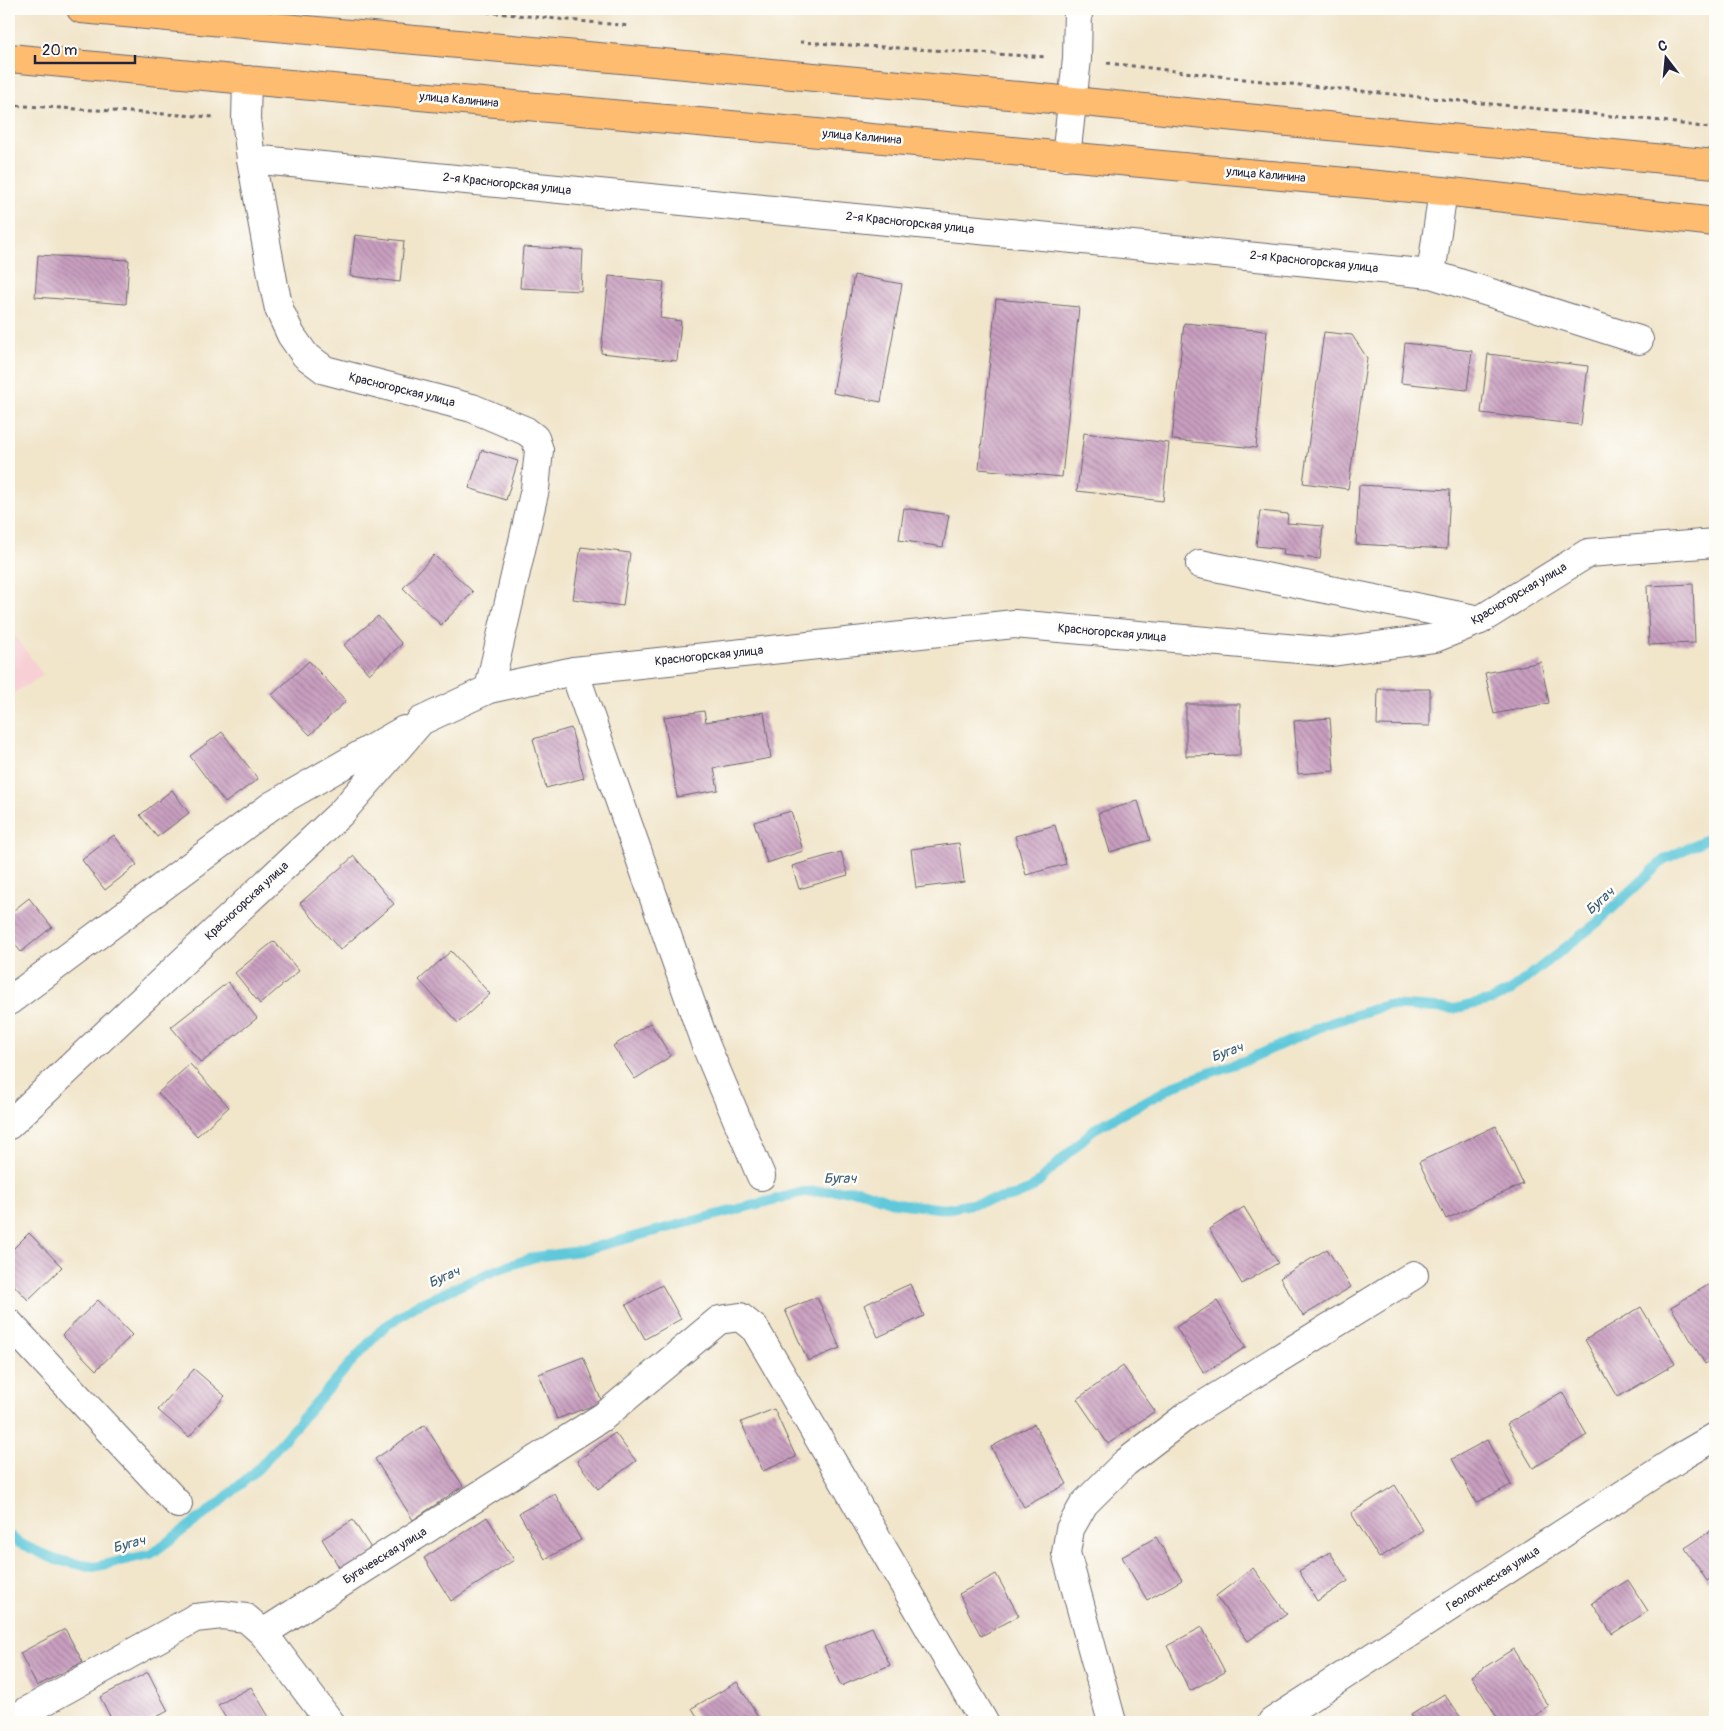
<svg xmlns="http://www.w3.org/2000/svg" width="1724" height="1731" viewBox="0 0 1724 1731" font-family="Pangolin,sans-serif">
<style>
.built{fill:#f7cfd4}
.lines{fill:none;stroke-linecap:round;stroke-linejoin:round}
.stream{stroke:#5ec8da;stroke-width:10}
.building{fill:url(#building-back-hatch)}
.minor-casing{stroke:#6a666d;stroke-width:30}
.major-casing{stroke:#6a666d;stroke-width:30}
.path{stroke:#6a666d;stroke-width:3;stroke-dasharray:4 4;stroke-linecap:butt}
.minor{stroke:#fff;stroke-width:28}
.major{stroke:#fdbc70;stroke-width:28}
.labels{text-anchor:middle;dominant-baseline:central;stroke-width:5;stroke-linejoin:round;paint-order:stroke}
.street-label{font-size:12px;fill:#22223b;stroke:#fdfcf7}
.water-label{font-size:14px;font-style:italic;fill:#375c73;stroke:#fdfcf7}
</style>
<defs>
<pattern id="building-back-hatch" width="6" height="6" patternUnits="userSpaceOnUse" patternTransform="scale(1.25)"><rect width="6" height="6" fill="#c99fc0"/><path d="M-1 5l2 2M0 0l6 6M5-1l2 2" fill="none" stroke="#a3819d"/></pattern>
</defs>
<rect width="100%" height="100%" fill="#fdfcf7"/>
<filter id="ink" filterUnits="userSpaceOnUse"><feTurbulence type="fractalNoise" baseFrequency=".02" numOctaves="2"/><feDisplacementMap in="SourceGraphic" scale="10" xChannelSelector="R" yChannelSelector="G"/><feConvolveMatrix kernelMatrix="1 2 1 2 8 2 1 2 1" color-interpolation-filters="sRGB"/></filter>
<filter id="wash" filterUnits="userSpaceOnUse"><feTurbulence type="fractalNoise" baseFrequency=".0096" numOctaves="4" result="noise"/><feDisplacementMap in="SourceGraphic" scale="20" xChannelSelector="R" yChannelSelector="G"/><feGaussianBlur stdDeviation="1.12" result="paint"/><feColorMatrix in="noise" values="0 0 0 0 0 0 0 0 0 0 0 0 0 0 0 0 0 1.4 0 .05"/><feComposite in="paint" operator="in"/></filter>
<g filter="url(#wash)">
<rect width="100%" height="100%" fill="#f1e5ca"/>
<!-- built -->
<path class="built" d="M9,627L43,675L9,696Z"/>
<g class="lines">
<!-- stream -->
<path class="stream" d="M9,1535L19,1543L56,1560L94,1567L151,1554L216,1506L258,1469L356,1357L383,1328L416,1305L496,1270L535,1257L580,1251L803,1192L858,1190L896,1203L945,1209L1014,1196L1031,1189L1094,1129L1178,1084L1249,1059L1327,1024L1387,1005L1453,1009L1492,1000L1510,991L1598,922L1665,859L1715,835"/>
</g>
<g id="blocks">
<!-- building -->
<g class="building">
<path d="M355,235L404,241L400,282L350,276Z"/>
<path d="M523,247L583,250L581,291L520,288Z"/>
<path d="M38,255L129,260L126,304L35,297Z"/>
<path d="M854,275L902,284L881,402L833,393Z"/>
<path d="M609,276L664,282L660,318L681,321L677,361L601,353Z"/>
<path d="M996,299L1079,307L1062,477L979,469Z"/>
<path d="M1184,323L1267,331L1256,448L1172,440Z"/>
<path d="M1324,332L1352,335L1367,358L1348,489L1303,483Z"/>
<path d="M1405,343L1472,351L1467,390L1401,383Z"/>
<path d="M1488,354L1588,366L1581,425L1481,413Z"/>
<path d="M1084,433L1169,443L1163,501L1077,491Z"/>
<path d="M482,450L518,461L506,500L469,488Z"/>
<path d="M1359,485L1450,490L1447,549L1356,544Z"/>
<path d="M904,508L949,515L943,547L899,540Z"/>
<path d="M1260,511L1288,514L1287,523L1323,526L1320,559L1283,555L1284,549L1256,546Z"/>
<path d="M581,547L630,553L623,606L573,599Z"/>
<path d="M434,555L473,592L441,625L403,588Z"/>
<path d="M1693,584L1695,643L1649,645L1647,586Z"/>
<path d="M378,616L402,644L369,674L344,645Z"/>
<path d="M309,661L346,701L310,735L272,695Z"/>
<path d="M1541,662L1549,703L1494,714L1485,673Z"/>
<path d="M1378,689H1430V726L1377,725Z"/>
<path d="M1186,704H1240V755L1186,756Z"/>
<path d="M704,711L706,722L764,712L771,758L714,768L718,790L677,797L664,717Z"/>
<path d="M1330,718L1334,771L1298,774L1294,721Z"/>
<path d="M571,728L584,778L546,788L533,739Z"/>
<path d="M222,732L258,779L225,803L190,756Z"/>
<path d="M172,790L189,813L157,837L140,815Z"/>
<path d="M1138,801L1150,840L1110,852L1098,813Z"/>
<path d="M791,811L803,851L767,863L754,822Z"/>
<path d="M1055,825L1066,864L1026,875L1015,836Z"/>
<path d="M114,835L137,865L105,890L82,860Z"/>
<path d="M959,843L964,882L916,888L911,849Z"/>
<path d="M841,852L848,875L799,889L792,866Z"/>
<path d="M354,856L394,904L340,950L300,903Z"/>
<path d="M29,898L52,927L21,952L9,937V914Z"/>
<path d="M274,941L299,971L260,1004L235,973Z"/>
<path d="M451,951L490,994L458,1023L419,980Z"/>
<path d="M228,982L257,1018L201,1063L171,1027Z"/>
<path d="M650,1023L671,1056L635,1079L613,1046Z"/>
<path d="M190,1064L229,1107L197,1136L158,1093Z"/>
<path d="M1496,1126L1523,1184L1446,1219L1419,1162Z"/>
<path d="M1244,1207L1278,1263L1242,1284L1209,1229Z"/>
<path d="M29,1233L62,1267L28,1300L9,1280V1253Z"/>
<path d="M1327,1249L1351,1287L1303,1316L1280,1278Z"/>
<path d="M1715,1281V1358L1705,1364L1671,1307Z"/>
<path d="M910,1284L924,1316L878,1337L864,1305Z"/>
<path d="M662,1285L681,1319L645,1339L626,1305Z"/>
<path d="M817,1297L840,1348L808,1361L785,1310Z"/>
<path d="M98,1300L132,1335L96,1370L62,1335Z"/>
<path d="M1217,1301L1246,1347L1204,1373L1176,1327Z"/>
<path d="M1641,1307L1675,1364L1618,1397L1585,1340Z"/>
<path d="M583,1357L602,1402L557,1419L539,1374Z"/>
<path d="M1123,1366L1155,1411L1108,1444L1077,1399Z"/>
<path d="M194,1369L225,1396L189,1437L158,1410Z"/>
<path d="M1562,1392L1587,1435L1533,1468L1507,1424Z"/>
<path d="M774,1409L796,1457L763,1471L741,1422Z"/>
<path d="M1034,1424L1067,1484L1024,1507L991,1447Z"/>
<path d="M425,1425L463,1486L413,1520L375,1459Z"/>
<path d="M615,1433L636,1461L598,1489L577,1461Z"/>
<path d="M1487,1440L1511,1485L1476,1503L1452,1459Z"/>
<path d="M1395,1485L1423,1530L1379,1558L1351,1513Z"/>
<path d="M555,1494L581,1540L545,1559L519,1513Z"/>
<path d="M487,1517L514,1560L451,1601L424,1558Z"/>
<path d="M353,1520L374,1553L342,1572L322,1539Z"/>
<path d="M1715,1528V1575L1707,1581L1685,1548Z"/>
<path d="M1156,1537L1182,1580L1147,1600L1122,1557Z"/>
<path d="M1330,1552L1348,1581L1317,1601L1299,1571Z"/>
<path d="M1253,1568L1287,1614L1248,1641L1216,1596Z"/>
<path d="M996,1574L1019,1616L981,1636L959,1594Z"/>
<path d="M1628,1580L1648,1611L1612,1634L1592,1603Z"/>
<path d="M872,1627L890,1665L841,1686L824,1647Z"/>
<path d="M1202,1627L1225,1672L1190,1691L1167,1646Z"/>
<path d="M65,1629L83,1662L37,1686L20,1653Z"/>
<path d="M1513,1649L1549,1707L1525,1722H1500L1471,1676Z"/>
<path d="M148,1672L168,1711L147,1722H113L100,1697Z"/>
<path d="M737,1682L761,1722H700L692,1708Z"/>
<path d="M251,1687L272,1722H228L218,1705Z"/>
<path d="M1444,1694L1464,1722H1415L1411,1715Z"/>
</g>
</g>
</g>
<g filter="url(#ink)">
<use href="#blocks" fill-opacity="0" stroke="#6a666d" stroke-width="1"/>
<g class="lines">
<!-- minor casing -->
<g class="minor-casing">
<g id="minor">
<path d="M247,80L246,119L251,159L1431,274L1639,340"/>
<path d="M1066,157L1077,59L1078,9"/>
<path d="M251,159L274,286L279,309L291,335L305,355L325,370L472,408L526,431L535,438L539,450L535,489L489,689"/>
<path d="M1431,274L1443,191"/>
<path d="M1200,564L1480,620"/>
<path d="M574,671L706,1046L761,1176"/>
<path d="M9,1001L271,806L404,730"/>
<path d="M9,1125L341,813L421,721L489,689L574,671L1014,624L1332,652L1435,638L1480,620L1588,553L1715,543"/>
<path d="M9,1323L178,1504"/>
<path d="M263,1633L330,1722"/>
<path d="M9,1721L195,1618L222,1615L246,1618L263,1633L604,1416L719,1320L740,1317L755,1329L984,1722"/>
<path d="M1112,1722L1066,1553L1070,1529L1084,1504L1125,1463L1189,1414L1414,1275"/>
<path d="M1272,1722L1684,1455L1715,1437"/>
</g>
</g>
<!-- major casing -->
<g class="major-casing">
<g id="major">
<path d="M81,9L1073,101L1715,164"/>
<path d="M9,58L1443,191L1715,222"/>
</g>
</g>
<!-- path -->
<g class="path">
<path d="M455,9L630,26"/>
<path d="M800,42L1046,57"/>
<path d="M1107,63L1270,82L1662,121L1715,129"/>
<path d="M9,105L215,117"/>
</g>
<!-- minor -->
<use href="#minor" class="minor"/>
<!-- major -->
<use href="#major" class="major"/>
</g>
</g>
<g class="labels">
<!-- street labels -->
<g class="street-label">
<text transform="translate(459 100) rotate(5)">улица Калинина</text>
<text transform="translate(862 137) rotate(5)">улица Калинина</text>
<text transform="translate(1266 175) rotate(5)">улица Калинина</text>
<text transform="translate(507 184) rotate(6)">2-я Красногорская улица</text>
<text transform="translate(910 223) rotate(6)">2-я Красногорская улица</text>
<text transform="translate(1314 262) rotate(6)">2-я Красногорская улица</text>
<text transform="translate(402 390) rotate(14)">Красногорская улица</text>
<text transform="translate(1519 594) rotate(-31)">Красногорская улица</text>
<text transform="translate(1112 633) rotate(5)">Красногорская улица</text>
<text transform="translate(709 656) rotate(-6)">Красногорская улица</text>
<text transform="translate(247 901) rotate(-43)">Красногорская улица</text>
<text transform="translate(385 1556) rotate(-32)">Бугачевская улица</text>
<text transform="translate(1493 1579) rotate(-33)">Геологическая улица</text>
</g>
<!-- water labels -->
<g class="water-label">
<text transform="translate(1600 901) rotate(-42)">Бугач</text>
<text transform="translate(1227 1052) rotate(-20)">Бугач</text>
<text x="840" y="1178">Бугач</text>
<text transform="translate(444 1277) rotate(-24)">Бугач</text>
<text transform="translate(129 1544) rotate(-15)">Бугач</text>
</g>
</g>
<!-- margin -->
<rect width="1724" height="1731" fill="none" stroke="#fdfcf7" stroke-width="30"/>
<!-- north arrow -->
<g transform="translate(1666 58) rotate(344)" stroke="#fdfcf7" stroke-width="4" paint-order="stroke">
<path d="M0-4L9 19L0 12L-9 19Z" fill="#22223b"/>
<text y="-8" font-size="14" font-weight="bold" text-anchor="middle" fill="#22223b">С</text>
</g>
<!-- scale -->
<path d="M35 55v8h100v-8" fill="none" stroke="#22223b" stroke-width="2.5"/>
<text x="42" y="55" font-size="15" fill="#22223b" stroke="#fdfcf7" stroke-width="4" paint-order="stroke">20 m</text>
</svg>
